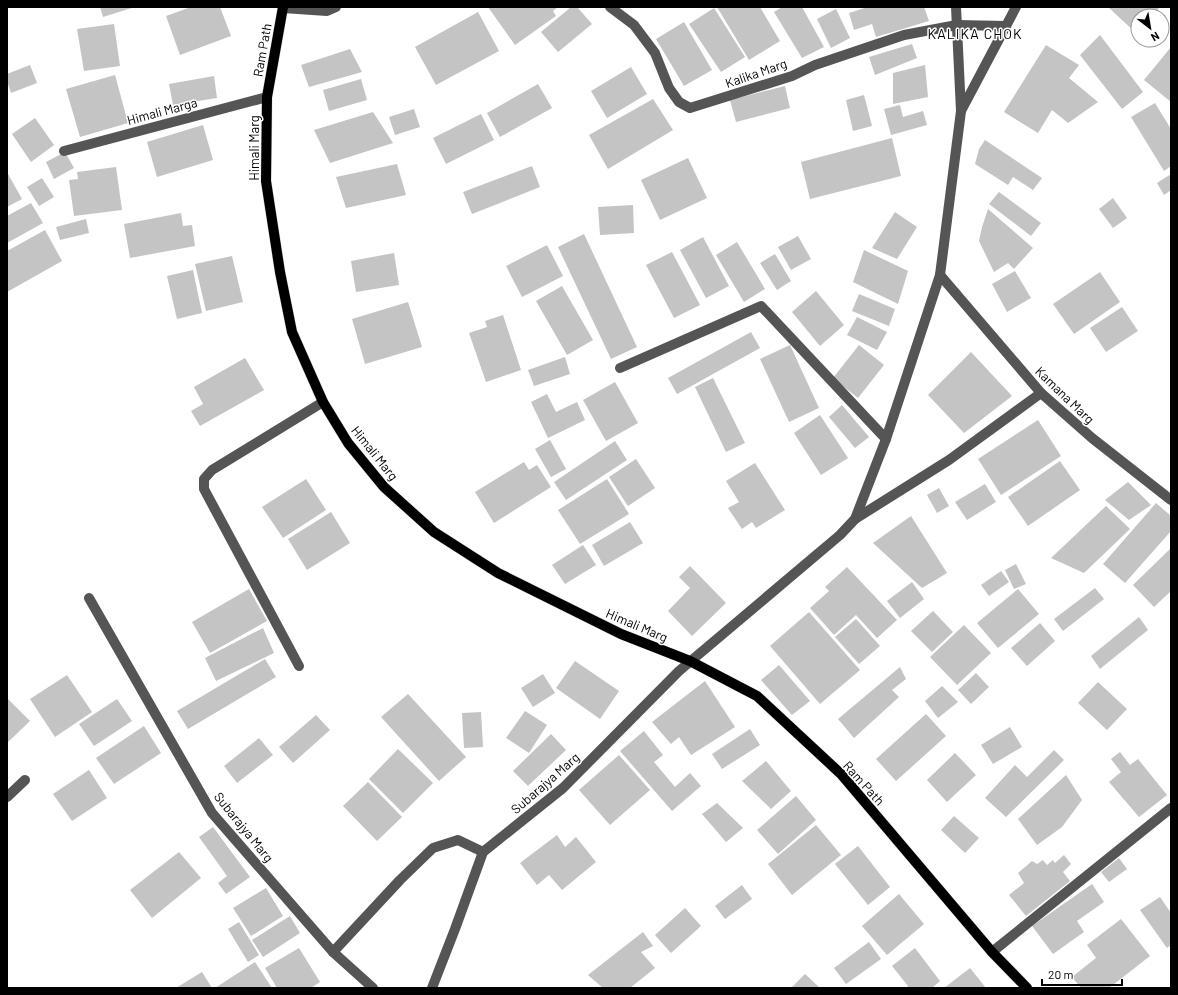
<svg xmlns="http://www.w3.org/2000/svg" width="1178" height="995" viewBox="0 0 1178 995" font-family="Barlow,sans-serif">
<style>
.building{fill:#c4c4c4}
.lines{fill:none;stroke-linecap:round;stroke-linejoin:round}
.major-casing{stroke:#dbdbdb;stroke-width:11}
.minor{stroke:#555;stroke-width:10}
.major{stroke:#000;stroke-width:10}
.labels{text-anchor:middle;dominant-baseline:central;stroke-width:3;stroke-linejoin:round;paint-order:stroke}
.street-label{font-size:13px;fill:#000;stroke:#fff}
.neighbourhood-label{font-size:14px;letter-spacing:1px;fill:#000;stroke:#fff}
</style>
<rect width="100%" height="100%" fill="#fff"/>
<!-- building -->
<g class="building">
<path d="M100,7H135L103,17Z"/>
<path d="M191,7H220L231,36L180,55L166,16Z"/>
<path d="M488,7H558L553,11L556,16L515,45Z"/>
<path d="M571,7H577L592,24L558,52L541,32Z"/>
<path d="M717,7H760L780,41L749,60Z"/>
<path d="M782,7H802L824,47L802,58L774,12Z"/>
<path d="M868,7H924L929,21L876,37L872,24L854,30L849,13Z"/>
<path d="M1108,7H1160L1152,16H1138V31L1136,33Z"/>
<path d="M714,8L745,57L721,72L689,24Z"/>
<path d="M836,9L850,38L831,48L817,19Z"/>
<path d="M478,12L499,51L436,85L415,47Z"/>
<path d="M684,22L712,70L684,86L656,39Z"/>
<path d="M114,24L120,66L84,71L77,29Z"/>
<path d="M1100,35L1143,92L1122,109L1080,55Z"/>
<path d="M912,44L917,58L875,75L869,57Z"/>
<path d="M1046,45L1079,65L1069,78L1098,102L1068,123L1052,110L1038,133L1004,112Z"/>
<path d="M1171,47V102L1144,80Z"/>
<path d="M350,49L362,72L309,87L301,65Z"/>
<path d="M30,65L37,83L11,93L7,81V74Z"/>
<path d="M925,65L928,97L893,104V73Z"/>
<path d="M631,67L647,94L607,118L591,91Z"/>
<path d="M115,75L128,123L80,137L66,89Z"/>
<path d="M214,76L217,98L173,105L169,84Z"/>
<path d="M361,79L367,100L329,111L323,90Z"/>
<path d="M538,84L552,108L500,137L487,113Z"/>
<path d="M785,86L790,108L736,122L730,100Z"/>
<path d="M864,95L872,126L853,131L846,100Z"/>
<path d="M653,99L673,130L608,169L589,135Z"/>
<path d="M1155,103L1171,129V166L1164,171L1131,117Z"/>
<path d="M900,105L903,117L923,111L927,125L891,135L884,109Z"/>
<path d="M414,109L420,127L395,135L389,117Z"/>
<path d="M373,112L393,143L330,163L314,130Z"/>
<path d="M481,114L494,140L446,164L433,138Z"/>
<path d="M35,118L54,145L31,162L12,134Z"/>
<path d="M203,125L213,160L157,177L147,142Z"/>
<path d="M892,138L901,176L810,199L801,162Z"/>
<path d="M985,140L1042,178L1033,190L1013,177L1008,185L975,164L979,149Z"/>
<path d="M65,152L74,168L54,179L46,162Z"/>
<path d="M688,158L707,198L660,220L641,180Z"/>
<path d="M397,164L406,195L346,208L336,177Z"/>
<path d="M532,166L540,187L472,214L463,192Z"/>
<path d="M116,167L122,210L74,216L69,180L78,179L77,172Z"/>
<path d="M7,172L22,199L7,207Z"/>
<path d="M1171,174V190L1164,195L1157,183Z"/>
<path d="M42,178L54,197L39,206L27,187Z"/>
<path d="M999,192L1041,223L1031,236L989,204Z"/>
<path d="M1113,198L1127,218L1113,228L1099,209Z"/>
<path d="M31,203L43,223L7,243V216Z"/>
<path d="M633,205L634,233L600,235L598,207Z"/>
<path d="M988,209L1033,248L1014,269L1008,263L994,272L979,241L982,227Z"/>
<path d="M895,212L917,227L897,259L872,248Z"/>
<path d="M181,213L183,226L192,225L195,246L130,258L124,224Z"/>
<path d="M86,219L89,233L60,240L56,227Z"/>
<path d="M45,230L62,261L7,292V251Z"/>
<path d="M584,234L637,347L611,359L558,247Z"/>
<path d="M798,236L811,259L791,270L778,247Z"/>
<path d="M703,237L729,286L706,298L680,250Z"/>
<path d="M737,242L765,289L744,302L716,255Z"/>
<path d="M547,245L563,276L522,297L506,266Z"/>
<path d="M864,250L908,271L898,304L853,282Z"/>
<path d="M672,252L700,305L674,318L646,265Z"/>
<path d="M394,253L399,285L356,292L351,261Z"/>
<path d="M775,254L791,281L777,290L760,263Z"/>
<path d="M232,256L243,302L206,311L195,264Z"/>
<path d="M193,270L202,313L177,319L167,276Z"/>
<path d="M1015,271L1031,298L1007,312L992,284Z"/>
<path d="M1100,272L1120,302L1074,334L1053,304Z"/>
<path d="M562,286L593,340L567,355L536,301Z"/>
<path d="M816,291L844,325L820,346L792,312Z"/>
<path d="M859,294L895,309L889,326L852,311Z"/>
<path d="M408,302L422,347L365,364L352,319Z"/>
<path d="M1122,307L1138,331L1106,352L1090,328Z"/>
<path d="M503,315L521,370L486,382L469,333L487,327L485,321Z"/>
<path d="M857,317L887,332L877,350L847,335Z"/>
<path d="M751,332L760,348L677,394L668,378Z"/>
<path d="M790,345L819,408L789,422L760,359Z"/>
<path d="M859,345L884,365L858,398L833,378Z"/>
<path d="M971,352L1012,396L964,433L928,395Z"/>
<path d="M565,357L570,374L534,386L528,370Z"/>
<path d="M245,358L264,390L200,426L191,411L203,404L194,387Z"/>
<path d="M713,378L745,443L726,452L695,387Z"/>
<path d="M615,382L638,423L606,441L583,400Z"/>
<path d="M547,394L556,412L577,402L585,420L548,438L531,402Z"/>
<path d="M842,405L869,437L855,448L829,417Z"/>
<path d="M820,415L848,458L821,475L794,433Z"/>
<path d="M1038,420L1061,456L1001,495L978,459Z"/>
<path d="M550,440L566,469L551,477L535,449Z"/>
<path d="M615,441L627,460L566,500L554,482Z"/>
<path d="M636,459L655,488L628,506L609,477Z"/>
<path d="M1060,461L1080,490L1028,526L1008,497Z"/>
<path d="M524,462L529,470L537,465L551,487L494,523L475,492Z"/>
<path d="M755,463L785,510L756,528L752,522L742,529L728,508L739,502L726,481Z"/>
<path d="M306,479L326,510L283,538L262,507Z"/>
<path d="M607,479L629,514L580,544L558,510Z"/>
<path d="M1128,482L1151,505L1129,520L1105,500Z"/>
<path d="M985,484L996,502L967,520L955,502Z"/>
<path d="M939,488L949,506L937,513L927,495Z"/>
<path d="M1156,503L1171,516V531L1125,583L1103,564Z"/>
<path d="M1106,506L1130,529L1084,573L1051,558Z"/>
<path d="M331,512L350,543L307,570L288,539Z"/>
<path d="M911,516L947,573L922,588L873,543Z"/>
<path d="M630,522L643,543L604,566L592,545Z"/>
<path d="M583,545L596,565L565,584L552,565Z"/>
<path d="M1171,548V591L1154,607L1133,585Z"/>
<path d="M1016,564L1026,584L1014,589L1005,570Z"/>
<path d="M690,566L726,603L692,636L668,611L690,588L679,577Z"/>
<path d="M847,567L897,620L877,638L856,615L834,635L810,608L829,591L825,587Z"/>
<path d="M1001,571L1009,582L989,596L981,585Z"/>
<path d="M912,582L924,599L900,618L887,601Z"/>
<path d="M1095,588L1104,599L1063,631L1054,619Z"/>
<path d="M249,589L267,621L210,653L192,622Z"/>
<path d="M1018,589L1039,614L998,648L977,623Z"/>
<path d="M933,611L953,632L932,652L911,631Z"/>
<path d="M809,612L860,670L820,704L770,646Z"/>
<path d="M1139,617L1148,630L1100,669L1091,656Z"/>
<path d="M856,619L880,646L859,664L835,637Z"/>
<path d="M1040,623L1055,641L1027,666L1011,648Z"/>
<path d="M964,625L991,653L957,685L930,657Z"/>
<path d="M263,628L274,653L216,681L205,658Z"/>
<path d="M265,659L276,677L188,729L177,711Z"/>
<path d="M575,661L619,691L600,719L556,688Z"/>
<path d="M779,665L810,701L792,715L761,680Z"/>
<path d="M900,667L906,679L892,690L899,697L854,738L838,719Z"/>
<path d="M976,673L989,687L971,704L958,690Z"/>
<path d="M543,674L555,693L533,707L521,688Z"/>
<path d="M67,675L92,712L55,737L30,699Z"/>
<path d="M705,681L735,727L691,755L679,737L671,744L652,722Z"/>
<path d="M1098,682L1127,709L1107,730L1078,703Z"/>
<path d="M942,686L958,702L938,718L925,701Z"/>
<path d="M408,694L466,757L439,781L381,717Z"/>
<path d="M7,698L30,721L7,743Z"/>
<path d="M117,699L132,721L94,746L79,724Z"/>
<path d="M525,711L547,725L529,753L506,738Z"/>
<path d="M481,712L483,747L464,748L462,713Z"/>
<path d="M926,714L946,736L896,781L876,759Z"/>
<path d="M316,715L330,730L293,763L279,747Z"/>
<path d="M144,726L161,753L114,784L96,758Z"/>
<path d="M1010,727L1022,747L993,764L981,745Z"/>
<path d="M750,729L760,745L722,769L712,754Z"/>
<path d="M644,731L663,755L654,762L675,787L690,773L701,786L672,811L620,751Z"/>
<path d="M551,734L566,750L528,786L513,771Z"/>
<path d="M259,738L273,755L237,783L224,766Z"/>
<path d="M398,749L433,783L403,813L369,779Z"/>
<path d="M1054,750L1064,760L1006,817L985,798L1015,765L1027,777Z"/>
<path d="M1120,752L1130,765L1138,759L1167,795L1139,817L1109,782L1121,772L1111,759Z"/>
<path d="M955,753L976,775L947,802L927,780Z"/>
<path d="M619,755L650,790L610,825L579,790Z"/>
<path d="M766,761L791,791L771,809L742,781Z"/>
<path d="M89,770L107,798L72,821L53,794Z"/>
<path d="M1066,775L1082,800L1062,827L1037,845L1018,819Z"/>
<path d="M368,782L402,817L377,841L343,806Z"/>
<path d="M796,796L816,820L778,854L757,830Z"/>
<path d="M717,803L743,828L726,842L702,814Z"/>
<path d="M954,816L979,838L965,853L941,830Z"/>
<path d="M816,825L841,855L792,895L768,864Z"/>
<path d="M213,827L250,877L226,894L218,883L227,876L199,837Z"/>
<path d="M557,835L565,847L576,837L596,862L562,890L549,875L537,885L520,863Z"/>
<path d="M858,846L890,887L868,905L835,864Z"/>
<path d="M179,852L201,878L152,918L130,890Z"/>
<path d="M1064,855L1071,864L1063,872L1070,881L1026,916L1009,895L1024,883L1018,873L1032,861L1037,864L1043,860L1047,865L1053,860L1055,863Z"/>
<path d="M1119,858L1127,869L1109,882L1101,872Z"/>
<path d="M1092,884L1104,902L1077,921L1084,932L1053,954L1032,926Z"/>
<path d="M742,885L752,899L725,919L715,906Z"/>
<path d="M266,888L283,916L251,936L233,908Z"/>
<path d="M899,894L924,924L887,955L862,926Z"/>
<path d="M1160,897L1171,913V945L1167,948L1140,910Z"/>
<path d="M685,908L701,926L671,953L655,935Z"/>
<path d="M290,916L300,933L263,957L252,940Z"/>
<path d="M1121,919L1150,956L1109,988H1081L1072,977L1096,958L1087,945Z"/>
<path d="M239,922L259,955L248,962L228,929Z"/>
<path d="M643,932L653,946L641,952L655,968L630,988H603L588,975Z"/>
<path d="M869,942L881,959L846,984L834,968Z"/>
<path d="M299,948L320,982L311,988H277L265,968Z"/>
<path d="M915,948L940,981L932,988H906L908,986L892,966Z"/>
<path d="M255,962L272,988H215Z"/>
<path d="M970,968L986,988H944Z"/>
<path d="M202,972L212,988H176Z"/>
<path d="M805,974L820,988H791Z"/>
</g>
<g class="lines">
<!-- major casing -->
<g class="major-casing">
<path id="major" d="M283,7L267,97L266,181L280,272L292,332L323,402L348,443L384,487L434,532L498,573L621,634L690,661L757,696L841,774L992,952L1027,988"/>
</g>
<!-- minor -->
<g class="minor">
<path d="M610,7L634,25L655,53L669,88L679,102L690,108L792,76L815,65L904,35L957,25L1006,26"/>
<path d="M283,8L327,11L336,7"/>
<path d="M961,111L1016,7"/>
<path d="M64,151L267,97"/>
<path d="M940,275L1041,393L1092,438L1171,500"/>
<path d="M620,368L761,306L886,439"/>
<path d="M855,519L949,460L1041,393"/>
<path d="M89,598L212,813L333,952L373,988"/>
<path d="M299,666L204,489V479L212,470L323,402"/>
<path d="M7,797L25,780"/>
<path d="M333,952L400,880L433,848L458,840L483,852"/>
<path d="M992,952L1171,808"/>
<path d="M432,988L455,929L483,852L563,788L679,671L840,535L855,519L886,439L940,275L961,111L956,7"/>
</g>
<!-- major -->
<use href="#major" class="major"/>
</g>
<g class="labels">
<!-- street labels -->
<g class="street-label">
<text transform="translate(262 50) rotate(-80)">Ram Path</text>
<text transform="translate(756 73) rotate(-19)">Kalika Marg</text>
<text transform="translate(162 111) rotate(-15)">Himali Marga</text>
<text transform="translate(254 148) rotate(-90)">Himali Marg</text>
<text transform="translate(1065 395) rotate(44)">Kamana Marg</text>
<text transform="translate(375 453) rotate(51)">Himali Marg</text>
<text transform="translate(637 625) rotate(23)">Himali Marg</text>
<text transform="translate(545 783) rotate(-41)">Subarajya Marg</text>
<text transform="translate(864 783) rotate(48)">Ram Path</text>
<text transform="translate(244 827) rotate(51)">Subarajya Marg</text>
</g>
<!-- neighbourhood labels -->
<g class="neighbourhood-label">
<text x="975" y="33">KALIKA CHOK</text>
</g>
</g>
<!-- border -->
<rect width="1178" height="995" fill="none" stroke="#000000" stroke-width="16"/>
<!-- north arrow -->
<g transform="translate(1150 28) rotate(149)"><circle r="19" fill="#ffffff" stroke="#999999"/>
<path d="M0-3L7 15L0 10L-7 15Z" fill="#000000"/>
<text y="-6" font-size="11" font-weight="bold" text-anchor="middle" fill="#000000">N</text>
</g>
<!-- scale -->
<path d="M1042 979v6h80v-6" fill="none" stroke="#000000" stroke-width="2"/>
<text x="1048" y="979" font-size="12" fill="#000000" stroke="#ffffff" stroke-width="3" paint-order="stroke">20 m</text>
</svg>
